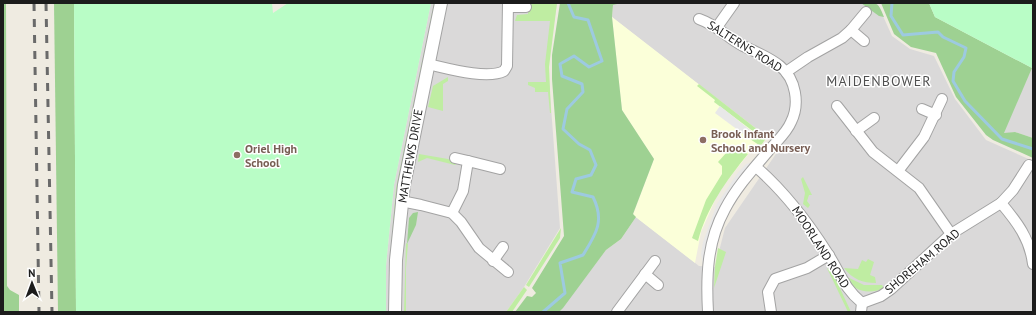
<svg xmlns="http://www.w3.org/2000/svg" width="1036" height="315" viewBox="0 0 1036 315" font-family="'PT Sans',sans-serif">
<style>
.residential{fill:#dad9d9}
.education{fill:#fbffd9}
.grass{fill:#bfeda2}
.forest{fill:#9ed192}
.park{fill:#b9fdc6}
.parking{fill:#e8e8e8}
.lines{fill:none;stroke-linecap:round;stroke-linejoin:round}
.stream{stroke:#9dcae0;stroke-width:3}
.minor-casing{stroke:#a3a3a3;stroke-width:12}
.tertiary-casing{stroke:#a3a3a3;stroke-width:14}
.minor{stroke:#fff;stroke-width:10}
.tertiary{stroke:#fff;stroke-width:12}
.rail{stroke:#6a6a6a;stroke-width:3;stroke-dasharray:8 8;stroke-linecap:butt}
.education-dot{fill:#8d6e63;stroke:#fff;stroke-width:1.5}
.labels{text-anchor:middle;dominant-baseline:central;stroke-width:3;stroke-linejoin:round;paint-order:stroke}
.street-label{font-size:12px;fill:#1c1c1c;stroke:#fff}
.education-label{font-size:12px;font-weight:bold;fill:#785e54;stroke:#fff;text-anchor:start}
.quarter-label{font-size:14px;letter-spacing:1px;fill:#4f4f4f;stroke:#fff}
</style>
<rect width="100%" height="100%" fill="#efebe1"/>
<!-- residential -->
<g class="residential">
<path d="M431,3H557L549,55V80L560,228L524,287L506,312H386V266L394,185Z"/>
<path d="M622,3H876L878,5L892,36L910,49L934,56L955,99L986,140L1033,161V312H559L606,250L621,239L636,217L699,266L715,267L725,228L780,148L612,17L613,5Z"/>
<path d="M1033,65V138L1015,132L1003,134Z"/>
</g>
<!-- education -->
<path class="education" d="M612,17L767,137L762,144H757L750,152L719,191L701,232L695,263L633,215L654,159L622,110Z"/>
<!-- grass -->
<g class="grass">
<path d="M434,3H436L398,188L392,239L390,312H389V270L396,188Z"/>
<path d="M533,3H557L549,67L551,113H550L548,92H535V88L528,85V82H546L545,64L550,21H515L517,15L528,14V7Z"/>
<path d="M448,77V81L443,84V111L428,107L433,86Z"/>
<path d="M699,84L767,137L762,144L759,145L750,139L754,132L714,102L715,100L697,86Z"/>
<path d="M738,150L748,154C726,181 707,207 698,241L692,238L706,200L722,174V166L718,162L727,152Z"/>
<path d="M419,154L448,159L457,163L455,165L427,158L418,162Z"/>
<path d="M803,177L812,195H809L807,201L810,205L808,208L803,204L805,193L801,179Z"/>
<path d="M561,228L560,238L529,287L526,285Z"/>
<path d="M406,243L408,244L406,268V312H404Z"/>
<path d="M718,248L726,252L714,288L715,267Z"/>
<path d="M868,259L874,262L870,275L875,277L876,283C863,283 852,279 844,268L858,269L862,260L866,262Z"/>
<path d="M827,268L832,271L851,312H848Z"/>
<path d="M845,276L864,285H882L884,288C869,295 853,292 845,276Z"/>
<path d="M524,287L527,290L512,312H506Z"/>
</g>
<!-- forest -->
<g class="forest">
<path d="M3,3H6L7,286L10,290L19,295V312H3Z"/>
<path d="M54,3H74L76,312H58Z"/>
<path d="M560,3H622L613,5L612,17L622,110L654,159L633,214L636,217L621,239L606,250L563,308L559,312H515L527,296L532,297L536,293L532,288L564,236L552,79V55Z"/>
<path d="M861,3C877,3 878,1 884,17L879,16Z"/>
<path d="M881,3H929L935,17L1032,68L1004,133L1015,132L1033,138V158L993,140L986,135L956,97L936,53L911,47L894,34Z"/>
<path d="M418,212L416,225L407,244L409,218L413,213Z"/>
</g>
<!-- park -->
<g class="park">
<path d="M74,3H272L273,13L288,3H431L394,185L386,266V312H76Z"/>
<path d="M929,3H1033L1032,68L935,17Z"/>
</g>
<!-- parking -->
<g class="parking">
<path d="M720,106L754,133L750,139L715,113Z"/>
<path d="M753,162L733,186L721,206L710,231L703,264L701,254L703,242L717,204L737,174L746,164Z"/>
</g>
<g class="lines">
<!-- stream -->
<g class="stream">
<path d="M892,3L891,16L903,35L938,32L943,37L966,48L964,57L954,72L953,81L965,101L1002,139L1033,149"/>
<path d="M543,312L565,293L560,263L583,255C596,234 605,221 593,197L572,192L576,179L591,175L596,165L590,150L579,144L563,129L567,109L583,92L582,84L562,76L560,64L574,56L589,67L602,61L588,20L574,17L568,3"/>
</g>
<!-- minor casing -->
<g class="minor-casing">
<g id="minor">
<path d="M508,7H526"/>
<path d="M699,19C719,26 727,38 743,46C756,52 769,57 780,66C796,79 800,104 791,122C787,132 778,140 771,148C755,167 737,186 725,209C707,242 706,276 708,312"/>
<path d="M717,27L734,3"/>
<path d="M851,30L864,41"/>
<path d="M428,64C446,68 487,80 504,71L507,66L508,3"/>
<path d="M786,72L808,57L842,38L851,30L866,12"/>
<path d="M837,106L873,152L919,188L951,234"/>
<path d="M922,109L936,115"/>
<path d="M856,131L874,118"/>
<path d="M455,158L468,161"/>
<path d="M756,167C785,192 807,221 828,254C841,274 843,287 862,303L861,312"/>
<path d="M898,171L924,137L942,99"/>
<path d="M401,201L421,205L452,213L461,222L479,248L508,272"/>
<path d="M1001,203L1013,190L1029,165"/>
<path d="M452,213L463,191L468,161L500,169"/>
<path d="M493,261L503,247"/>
<path d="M645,274L658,285"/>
<path d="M862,303L881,296L891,289L951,234L1001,203C1017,222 1030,239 1033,264"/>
<path d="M617,312L655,261"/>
<path d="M771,312L768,292L775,279L807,268L829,255"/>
</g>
</g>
<!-- tertiary casing -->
<g class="tertiary-casing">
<path id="tertiary" d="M395,312L396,260L404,185L441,3"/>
</g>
<!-- minor -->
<use href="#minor" class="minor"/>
<!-- tertiary -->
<use href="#tertiary" class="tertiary"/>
<!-- rail -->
<g class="rail">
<path d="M34,3L39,312"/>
<path d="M46,3L52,312"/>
</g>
</g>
<!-- markers -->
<g class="education-dot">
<circle cx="703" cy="140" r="4"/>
<circle cx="237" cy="155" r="4"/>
</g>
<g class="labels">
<!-- street labels -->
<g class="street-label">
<text transform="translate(745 46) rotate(32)">SALTERNS ROAD</text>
<text transform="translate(410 156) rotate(-80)">MATTHEWS DRIVE</text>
<text transform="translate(821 247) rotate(57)">MOORLAND ROAD</text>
<text transform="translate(922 261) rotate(-40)">SHOREHAM ROAD</text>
</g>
<!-- education labels -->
<g class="education-label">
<text x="711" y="133">Brook Infant<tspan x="711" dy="14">School and Nursery</tspan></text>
<text x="245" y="148">Oriel High<tspan x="245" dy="14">School</tspan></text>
</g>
<!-- quarter labels -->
<g class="quarter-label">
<text x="879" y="81">MAIDENBOWER</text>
</g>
</g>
<!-- border -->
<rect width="1036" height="315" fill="none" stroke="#1c1c1c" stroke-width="8"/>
<!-- north arrow -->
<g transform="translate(32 283) rotate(359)" stroke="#ffffff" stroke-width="3" paint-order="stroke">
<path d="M0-3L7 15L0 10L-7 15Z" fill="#1c1c1c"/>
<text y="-6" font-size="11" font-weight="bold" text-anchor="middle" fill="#1c1c1c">N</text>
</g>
</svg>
